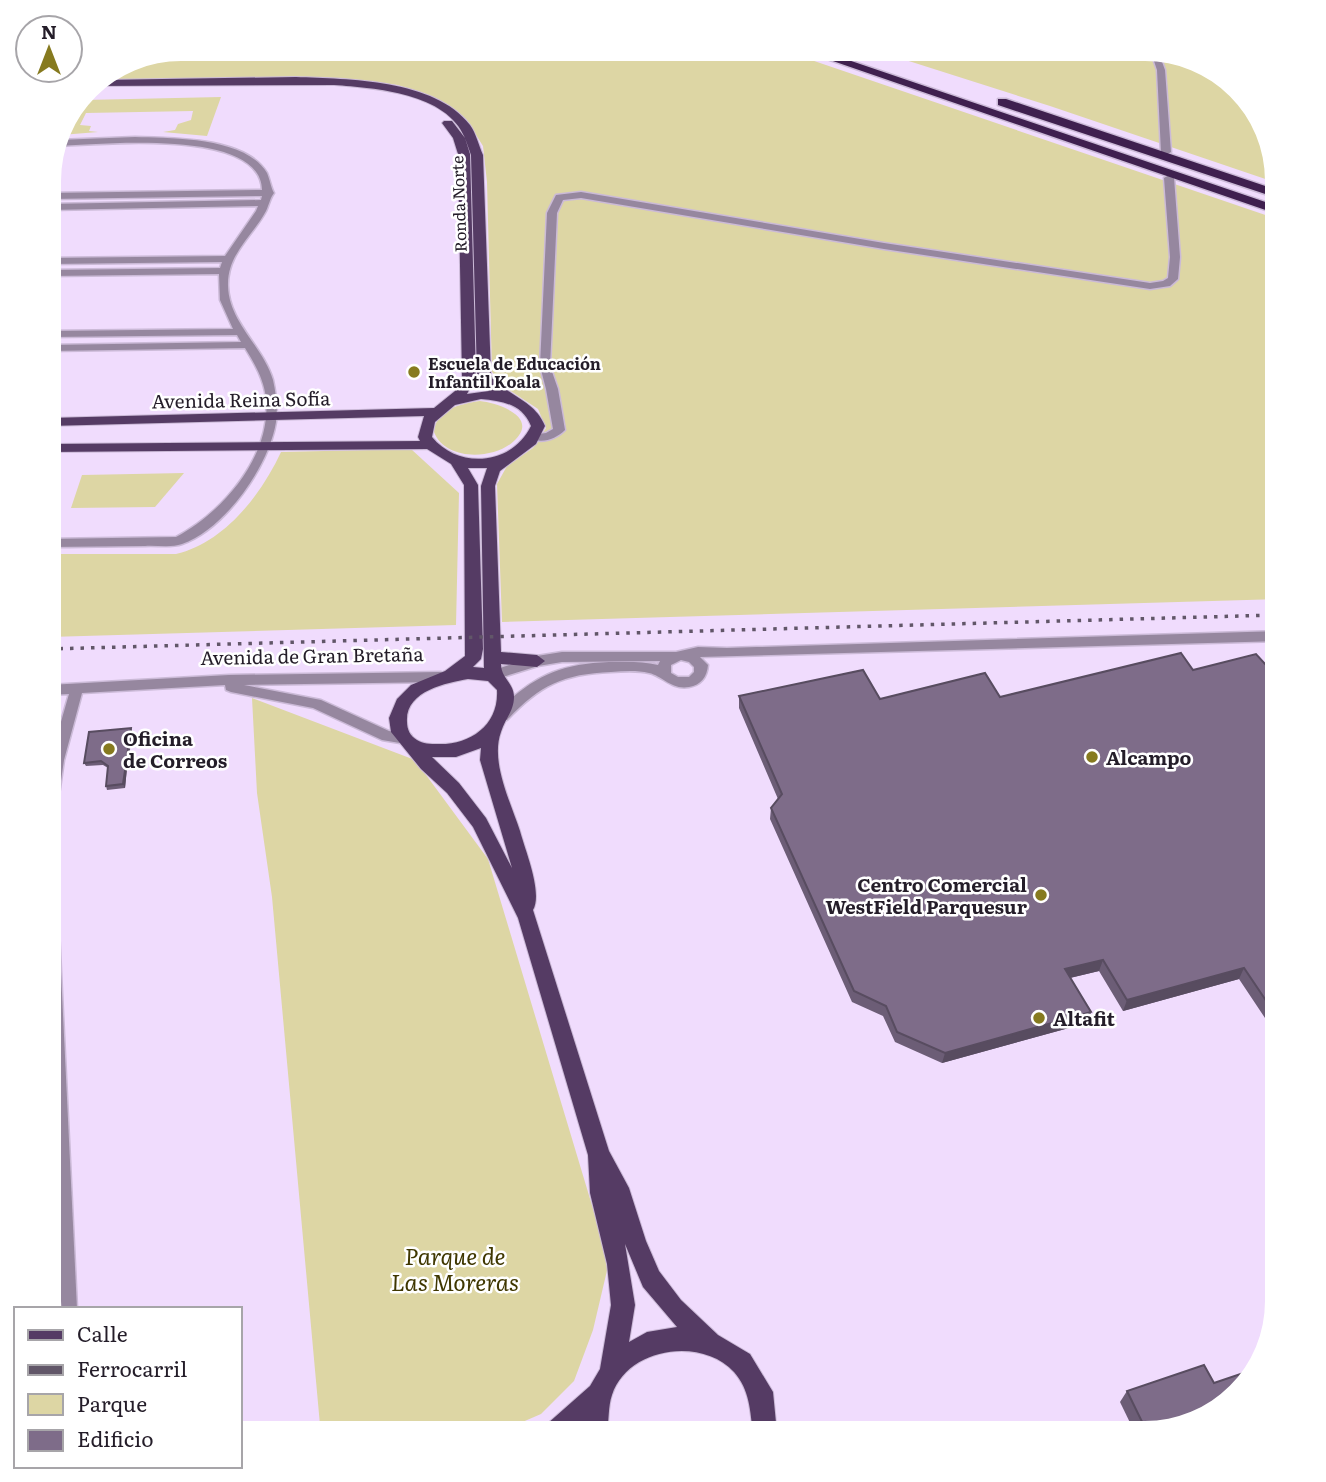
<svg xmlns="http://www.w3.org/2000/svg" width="1326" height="1482" viewBox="0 0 1326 1482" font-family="Literata,serif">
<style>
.green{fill:#ddd6a4}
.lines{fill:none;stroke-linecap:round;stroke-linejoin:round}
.minor-casing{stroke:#cbbad7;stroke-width:3}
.major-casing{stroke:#cbbad7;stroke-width:2}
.highway-casing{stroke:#cbbad7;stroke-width:3}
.minor{fill:#96879f;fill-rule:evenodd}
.major{fill:#553b64;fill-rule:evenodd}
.highway{fill:#3f204f;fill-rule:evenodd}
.rail{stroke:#615668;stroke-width:3.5;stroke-dasharray:3.5 7;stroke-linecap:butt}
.wall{fill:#6c5d76}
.shaded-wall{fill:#584c60}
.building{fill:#7e6c89;stroke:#584c60;stroke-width:2}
.poi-dot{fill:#867a1f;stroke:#fff;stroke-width:2.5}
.labels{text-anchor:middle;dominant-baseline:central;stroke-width:5;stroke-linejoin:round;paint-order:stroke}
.far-street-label{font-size:16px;fill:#241d29;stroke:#fff}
.far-poi-label{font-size:16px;font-weight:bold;fill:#241d29;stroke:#fff;text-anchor:start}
.street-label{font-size:19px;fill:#241d29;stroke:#fff}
.poi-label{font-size:19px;font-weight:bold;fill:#241d29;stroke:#fff;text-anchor:start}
.near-park-label{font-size:23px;font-style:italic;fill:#3f3700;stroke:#fff}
</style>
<rect width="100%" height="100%" fill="#f0dcfd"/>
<!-- green -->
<g class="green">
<path d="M182,49H779L1277,219V599L502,622L497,484L507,466L533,448L546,428L538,409L506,388L492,372L487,182L483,146L466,119L432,98L398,85L338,78L100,80Z"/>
<path d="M871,49H1153L1203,63L1249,101L1277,183L1050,106Z"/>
<path d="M221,97L207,136L163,132L175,130L178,124L191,120L193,111L86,113L80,125L91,126L89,131L98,132L61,135L76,105L84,100Z"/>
<path d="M480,401C498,403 540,417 514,441C494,460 445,461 434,432C436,409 460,404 480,401Z"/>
<path d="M411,449L459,493L456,625L49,637V554H176C224,543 261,495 281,452Z"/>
<path d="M184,473L155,507L71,508L82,475Z"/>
<path d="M252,698L415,760L488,859L609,1262L593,1330L574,1381L541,1414L497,1433H325L324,1424L320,1425L272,897L257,793Z"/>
</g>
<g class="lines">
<!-- minor casing -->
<g class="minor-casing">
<g id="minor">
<path d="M1150,49L1158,51L1165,70L1171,152L1166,155L1161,152L1157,70Z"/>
<path d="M135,137C172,138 246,137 267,173C270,180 271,188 274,193C270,198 269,205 266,211C252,237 227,254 228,286C229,323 263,346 273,380C276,394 278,407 276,422C269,466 225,529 182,544C171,548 156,545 145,546C113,546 81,547 49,547V539L176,537C223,512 272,456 266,398C264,380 255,364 245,348L49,351V345L241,342L237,335L49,337V331L233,329L220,300L219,274L49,276V270L220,268L222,262L49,264V258L225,256L256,211L258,206L49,210V204L261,200L262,196L49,199V193L262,190C261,127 97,145 57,146L58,140Z"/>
<path d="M1169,175L1174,178L1180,257L1178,279L1170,286L1150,289L884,249L581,198L563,200L557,213L550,366L558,389L565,430C556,439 540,445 529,437L531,435L546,433L553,429L546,389L540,366L547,213L556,195L581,192L884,243L1150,283L1163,281L1168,278L1170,257L1164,178Z"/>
<path d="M1277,631V641L700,657L708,665C707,677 701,685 689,687C671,690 663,676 649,673C637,670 624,671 611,672C563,674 540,685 507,720H497L495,716L497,712C532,677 559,664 609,662C626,662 642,661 658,665L660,661L562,662L538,666L493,680L486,675L488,672L537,656L562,652H676L698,647L727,648ZM681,660L689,662L694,667V672L689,677H678L671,673V665Z"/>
<path d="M441,672L448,677L441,682L244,685L321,700L389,731L411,735L413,739L406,744L382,740L313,708L231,692L226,690L225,685L82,693L64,760L56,816L54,820L49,822L50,760L69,694L49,695V685L229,675Z"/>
<path d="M49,882L54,884L57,888L77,1309H59L49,1075Z"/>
</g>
</g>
<!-- major casing -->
<g class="major-casing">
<path id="major" d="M296,77C348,79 435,79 470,125C476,133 479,146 483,155L491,375C507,397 534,399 545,426L536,444L500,471L495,486L501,652L537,655L545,661L537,667L501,664C501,678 514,683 514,697C514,711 505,719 501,732C490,762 511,803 520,831C525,850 543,893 533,910L609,1151L629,1188L646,1241L659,1271L681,1300L718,1335L750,1354L773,1392L777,1433H753C750,1411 750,1390 734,1372C701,1336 627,1348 612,1395C608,1406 609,1421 607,1433H583L584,1424L574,1433H544L547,1424L590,1386L600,1369L611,1305L607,1264L590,1193L588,1155L518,918L473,827L447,793L421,769L391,732L389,718L397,699L411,685L445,671L465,656L464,485L451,464L427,449L49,452V444L420,441L418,437L424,416L49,426V418L434,408L455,391L462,377L458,154L453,138L442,123L444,121H452L465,138C447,93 375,88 334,85L91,86L100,80ZM465,138L471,155L477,375L489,391L467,394L476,377L470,154ZM481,399C503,401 522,404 531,426C512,465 459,470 432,437L435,422L455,405ZM468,468H487L481,486L484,668L473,667L481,659L483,649L478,485ZM468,679L488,681L497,690C499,725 470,745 438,744C430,744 423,744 417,740C410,736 407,729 407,722C405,691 446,683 468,679ZM481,748L480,760L512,868L486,818L459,783L432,757H456ZM625,1244L643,1287L677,1327L647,1332L629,1342L635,1305Z"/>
</g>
<!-- highway casing -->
<g class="highway-casing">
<g id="highway">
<path d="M798,49H816L1277,206V214Z"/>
<path d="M998,99H1006L1277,190V198L998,105Z"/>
</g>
</g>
<!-- minor -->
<use href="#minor" class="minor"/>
<!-- major -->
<use href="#major" class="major"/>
<!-- highway -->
<use href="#highway" class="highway"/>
<!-- rail -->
<path class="rail" d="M49,649L1277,615"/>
</g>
<!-- wall -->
<g class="wall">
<path d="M1173,55L1185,58H1175Z"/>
<path d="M1193,670L1277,677V1036L1239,979L1123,1011L1099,971L1070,978L1091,1012L1087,1023L942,1063L895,1042L883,1016L852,1002L770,819L771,808L778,799L739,708V696L880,699L1000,697Z"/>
<path d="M131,728L132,732L129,759L132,764L127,768L125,788L107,790L106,786L108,768L103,765L86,766L84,763Z"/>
<path d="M1127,1391L1225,1405L1145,1433H1135L1120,1402Z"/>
</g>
<!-- shaded-wall -->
<g class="shaded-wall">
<path d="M131,728L132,732L128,761L127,757Z"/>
<path d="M130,760L132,764L127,768L125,788L123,784L126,764Z"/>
<path d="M1103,960L1099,971L1061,980L1065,969Z"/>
<path d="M1244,968L1239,979L1123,1011L1127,1000Z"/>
<path d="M1091,1012L1087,1023L942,1063L945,1053Z"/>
</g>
<!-- building -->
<g class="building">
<path d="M1181,653L1193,670L1256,654L1277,677V1017L1244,968L1127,1000L1103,960L1065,969L1091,1012L945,1053L897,1032L886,1006L854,991L771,808L782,794L739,696L863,670L880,699L985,673L1000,697Z"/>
<path d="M131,728L127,757L130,760L126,764L123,784L106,786L108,766L101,761L84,763L89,732Z"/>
<path d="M1204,1365L1214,1383L1255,1369L1225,1405L1147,1432L1127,1391Z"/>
</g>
<!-- markers -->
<g class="poi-dot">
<circle cx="414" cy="372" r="7"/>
<circle cx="109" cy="749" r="7"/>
<circle cx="1092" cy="757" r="7"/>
<circle cx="1041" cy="895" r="7"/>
<circle cx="1039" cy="1018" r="7"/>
</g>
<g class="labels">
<!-- far-street labels -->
<g class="far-street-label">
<text transform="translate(458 204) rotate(-92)">Ronda Norte</text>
</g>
<!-- far-poi labels -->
<g class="far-poi-label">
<text x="428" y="363">Escuela de Educación<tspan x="428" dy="18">Infantil Koala</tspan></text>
</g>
<!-- street labels -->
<g class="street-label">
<text transform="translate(241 399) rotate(-1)">Avenida Reina Sofía</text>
<text transform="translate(312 655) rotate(-1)">Avenida de Gran Bretaña</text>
</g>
<!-- poi labels -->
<g class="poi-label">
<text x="123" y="738">Oficina<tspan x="123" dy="22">de Correos</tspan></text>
<text x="1106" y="757">Alcampo</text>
<text x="1027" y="884" text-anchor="end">Centro Comercial<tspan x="1027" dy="22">WestField Parquesur</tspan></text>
<text x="1053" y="1018">Altafit</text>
</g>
<!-- near-park labels -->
<g class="near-park-label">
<text x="455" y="1255">Parque de<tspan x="455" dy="26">Las Moreras</tspan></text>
</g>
</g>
<!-- crop -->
<path d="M0 0H1326V1482H0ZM181 61H1145A120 120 0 0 1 1265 181V1301A120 120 0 0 1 1145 1421H181A120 120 0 0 1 61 1301V181A120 120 0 0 1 181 61Z" fill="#fff" fill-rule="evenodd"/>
<!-- legend -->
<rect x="14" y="1307" width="228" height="161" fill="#ffffff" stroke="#a7a5a9" stroke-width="2"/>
<rect x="28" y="1330" width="35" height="10" fill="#553b64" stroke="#a7a5a9" stroke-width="2"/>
<text x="77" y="1342" font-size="21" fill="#241d29">Calle</text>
<rect x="28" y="1365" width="35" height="10" fill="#615668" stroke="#a7a5a9" stroke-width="2"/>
<text x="77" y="1377" font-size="21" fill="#241d29">Ferrocarril</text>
<rect x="28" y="1394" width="35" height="21" fill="#ddd6a4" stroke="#a7a5a9" stroke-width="2"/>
<text x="77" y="1412" font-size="21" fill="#241d29">Parque</text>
<rect x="28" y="1430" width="35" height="21" fill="#7e6c89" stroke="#a7a5a9" stroke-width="2"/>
<text x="77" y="1447" font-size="21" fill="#241d29">Edificio</text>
<!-- north arrow -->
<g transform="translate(49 49)"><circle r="33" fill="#ffffff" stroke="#a7a5a9" stroke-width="2"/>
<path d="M0-5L12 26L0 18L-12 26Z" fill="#867a1f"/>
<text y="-10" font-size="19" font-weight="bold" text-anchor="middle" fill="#241d29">N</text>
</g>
</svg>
